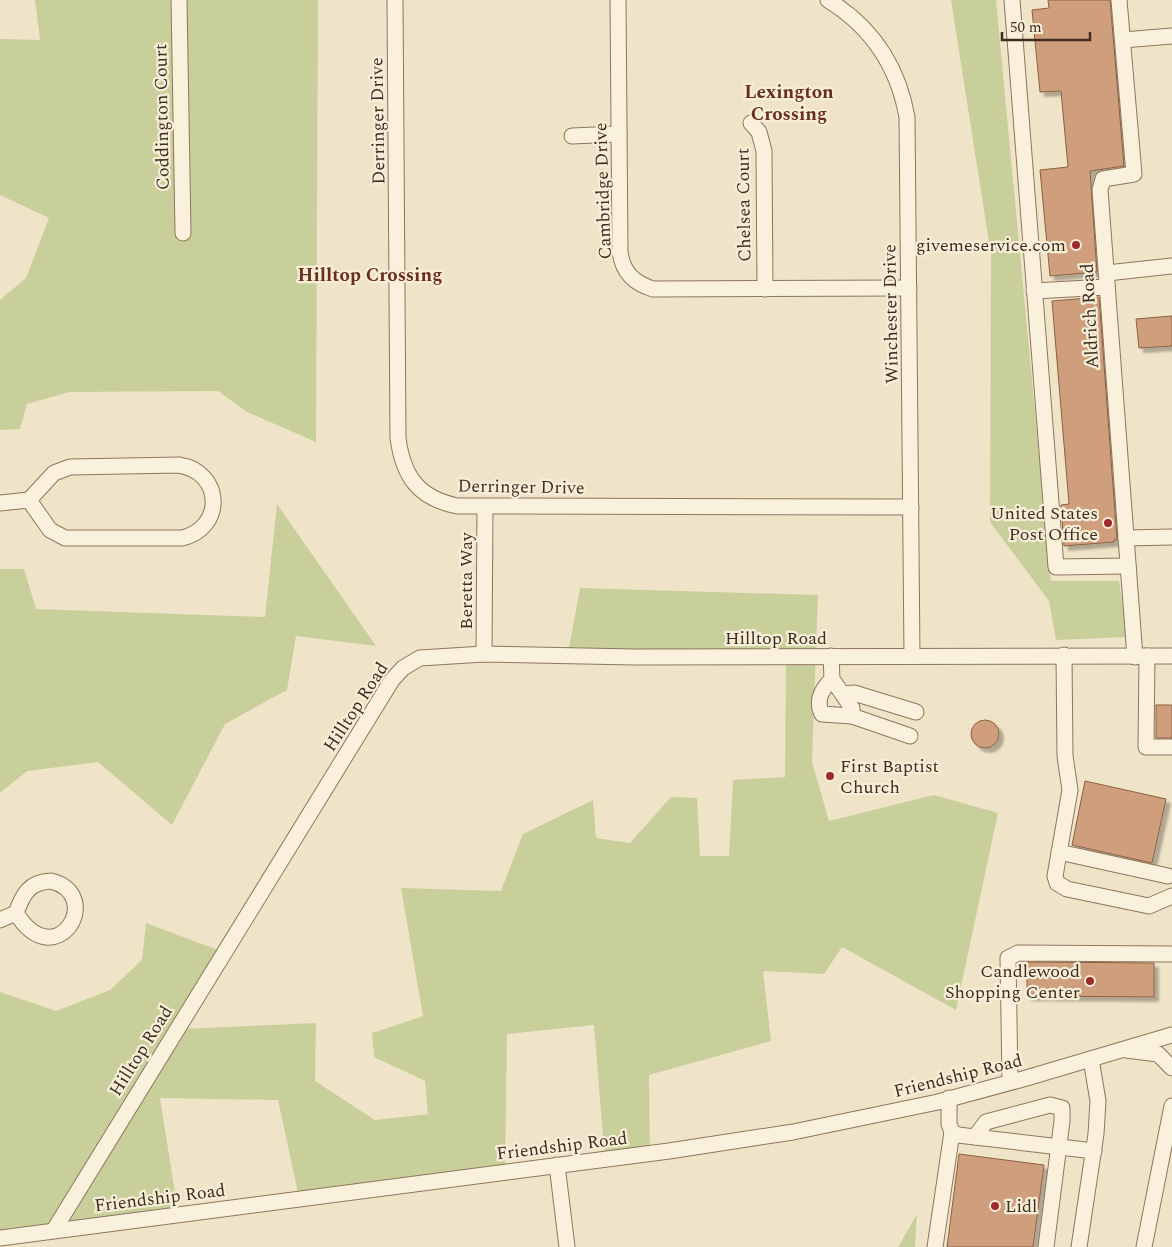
<svg xmlns="http://www.w3.org/2000/svg" width="1172" height="1247" viewBox="0 0 1172 1247" font-family="Spectral,serif">
<style>
.green{fill:#c9cf9b}
.building{fill:#cf9f7d;stroke:#8d5f41;filter:url(#shadow)}
.lines{fill:none;stroke-linecap:round;stroke-linejoin:round}
.minor-casing{stroke:#8d765c;stroke-width:17}
.minor{stroke:#faf1dc;stroke-width:15}
.poi-dot{fill:#9e2a2b;stroke:#f7eed8;stroke-width:2}
.labels{text-anchor:middle;dominant-baseline:central;stroke-width:4.5;stroke-linejoin:round;paint-order:stroke}
.street-label{font-size:18px;fill:#3d2e20;stroke:#f7eed8}
.poi-label{font-size:18px;fill:#3d2e20;stroke:#f7eed8;text-anchor:end}
.neighbourhood-label{font-size:19px;font-weight:bold;fill:#6b2e1e;stroke:#f7eed8}
</style>
<defs>
<filter id="shadow"><feDropShadow dx="4.5" dy="4.5" stdDeviation="1" flood-color="#0004"/></filter>
</defs>
<rect width="100%" height="100%" fill="#f0e4c8"/>
<!-- green -->
<g class="green">
<path d="M35,0H318L316,442L247,412L218,391L69,392L27,404L20,429L0,430V300L26,278L49,218L0,195V39L40,40Z"/>
<path d="M951,0H996L1051,581H1119L1127,637L1056,640L1049,601L990,522L991,255Z"/>
<path d="M277,504L376,646L296,636L287,690L225,724L172,825L98,762L27,771L0,793V569H24L36,609L265,617Z"/>
<path d="M580,588L818,595L812,762L829,821L934,795L998,813L956,1010L842,947L824,974L763,971L771,1041L649,1075L650,1158L605,1160L594,1025L507,1034L505,1174L300,1202L278,1100L160,1098L179,1218L0,1242V992L56,1011L110,990L142,960L146,923L226,953L180,1029L316,1023L315,1081L375,1120L428,1114L425,1081L374,1057L372,1033L423,1016L401,888L501,891L523,834L593,800L596,838L630,843L671,797L697,798L700,856H729L733,780L785,777L786,661L566,664Z"/>
<path d="M917,1214L915,1247H898Z"/>
</g>
<!-- building -->
<g class="building">
<path d="M1048,0H1110L1124,166L1090,171L1097,272L1050,276L1040,170L1068,167L1061,91L1040,92L1032,10L1049,8Z"/>
<path d="M1099,297L1117,540H1114V542L1064,546L1061,505L1069,504L1052,301Z"/>
<path d="M1172,316V346L1139,348L1136,319Z"/>
<rect x="1156" y="705" width="16" height="33"/>
<circle cx="985" cy="734" r="14"/>
<path d="M1085,781L1166,799L1152,863L1072,845Z"/>
<path d="M1027,962L1154,963V997L1027,996Z"/>
<path d="M959,1154L1044,1165L1033,1247H947Z"/>
</g>
<g class="lines">
<!-- minor casing -->
<g class="minor-casing">
<g id="minor">
<path d="M179,0L183,233"/>
<path d="M395,0L398,438C403,476 418,498 457,506L911,507"/>
<path d="M618,0L620,252C623,273 634,283 653,289L909,288"/>
<path d="M828,0C872,27 898,67 907,117L912,656"/>
<path d="M1012,0L1056,567L1128,566"/>
<path d="M1119,0L1134,174L1103,179L1100,190L1135,657"/>
<path d="M1123,40L1172,36"/>
<path d="M751,123L759,132L764,151L765,289"/>
<path d="M572,136L619,134"/>
<path d="M1107,273L1172,266"/>
<path d="M1034,291L1107,287"/>
<path d="M179,465C223,472 225,528 182,538H65L50,530L29,500L54,473L70,467Z"/>
<path d="M0,503L29,500"/>
<path d="M1126,538L1172,537"/>
<path d="M484,654L485,507"/>
<path d="M1064,655L1065,756L1070,790L1055,876L1057,883L1067,889L1149,906L1172,896"/>
<path d="M831,656L832,679C822,689 815,700 822,714L852,716V708L832,679"/>
<path d="M1147,656L1146,747H1172"/>
<path d="M843,694L854,693L916,712"/>
<path d="M852,716L910,736"/>
<path d="M1059,852L1168,876"/>
<path d="M51,881C106,895 56,977 16,913C23,894 29,882 51,881Z"/>
<path d="M0,920L16,913"/>
<path d="M1126,1050L1158,1054L1172,1068"/>
<path d="M1010,1082L1008,958L1018,953L1172,954"/>
<path d="M952,1132L958,1135L1094,1151"/>
<path d="M975,1137L986,1122L1050,1105L1062,1108V1121L1046,1247"/>
<path d="M557,1165L567,1247"/>
<path d="M54,1230L392,680L403,668L420,658L484,654L634,657L1172,656"/>
<path d="M0,1238L669,1151L793,1132L938,1102L1023,1079L1172,1035"/>
<path d="M935,1247L952,1132L949,1124V1098"/>
<path d="M1079,1247L1096,1134L1098,1101L1091,1059"/>
<path d="M1144,1247L1172,1106"/>
</g>
</g>
<!-- minor -->
<use href="#minor" class="minor"/>
</g>
<!-- markers -->
<g class="poi-dot">
<circle cx="1076" cy="245" r="5"/>
<circle cx="1108" cy="523" r="5"/>
<circle cx="830" cy="776" r="5"/>
<circle cx="1090" cy="981" r="5"/>
<circle cx="995" cy="1206" r="5"/>
</g>
<g class="labels">
<!-- street labels -->
<g class="street-label">
<text transform="translate(162 117) rotate(-91)">Coddington Court</text>
<text transform="translate(378 121) rotate(-91)">Derringer Drive</text>
<text transform="translate(603 191) rotate(-92)">Cambridge Drive</text>
<text transform="translate(744 205) rotate(-91)">Chelsea Court</text>
<text transform="translate(891 314) rotate(-91)">Winchester Drive</text>
<text transform="translate(1090 316) rotate(-93)">Aldrich Road</text>
<text transform="translate(521 487) rotate(1)">Derringer Drive</text>
<text transform="translate(466 581) rotate(-90)">Beretta Way</text>
<text x="776" y="638">Hilltop Road</text>
<text transform="translate(356 707) rotate(-57)">Hilltop Road</text>
<text transform="translate(141 1051) rotate(-58)">Hilltop Road</text>
<text transform="translate(958 1076) rotate(-14)">Friendship Road</text>
<text transform="translate(562 1146) rotate(-7)">Friendship Road</text>
<text transform="translate(160 1198) rotate(-7)">Friendship Road</text>
</g>
<!-- poi labels -->
<g class="poi-label">
<text x="1066" y="245">givemeservice.com</text>
<text x="1098" y="513">United States<tspan x="1098" dy="21">Post Office</tspan></text>
<text x="840" y="766" text-anchor="start">First Baptist<tspan x="840" dy="21">Church</tspan></text>
<text x="1080" y="971">Candlewood<tspan x="1080" dy="21">Shopping Center</tspan></text>
<text x="1005" y="1206" text-anchor="start">Lidl</text>
</g>
<!-- neighbourhood labels -->
<g class="neighbourhood-label">
<text x="789" y="92">Lexington<tspan x="789" dy="22">Crossing</tspan></text>
<text x="370" y="275">Hilltop Crossing</text>
</g>
</g>
<!-- scale -->
<path d="M1002 32v8h88v-8" fill="none" stroke="#3d2e20" stroke-width="2.5"/>
<text x="1010" y="32" font-size="15" fill="#3d2e20" stroke="#f7eed8" stroke-width="4" paint-order="stroke">50 m</text>
</svg>
